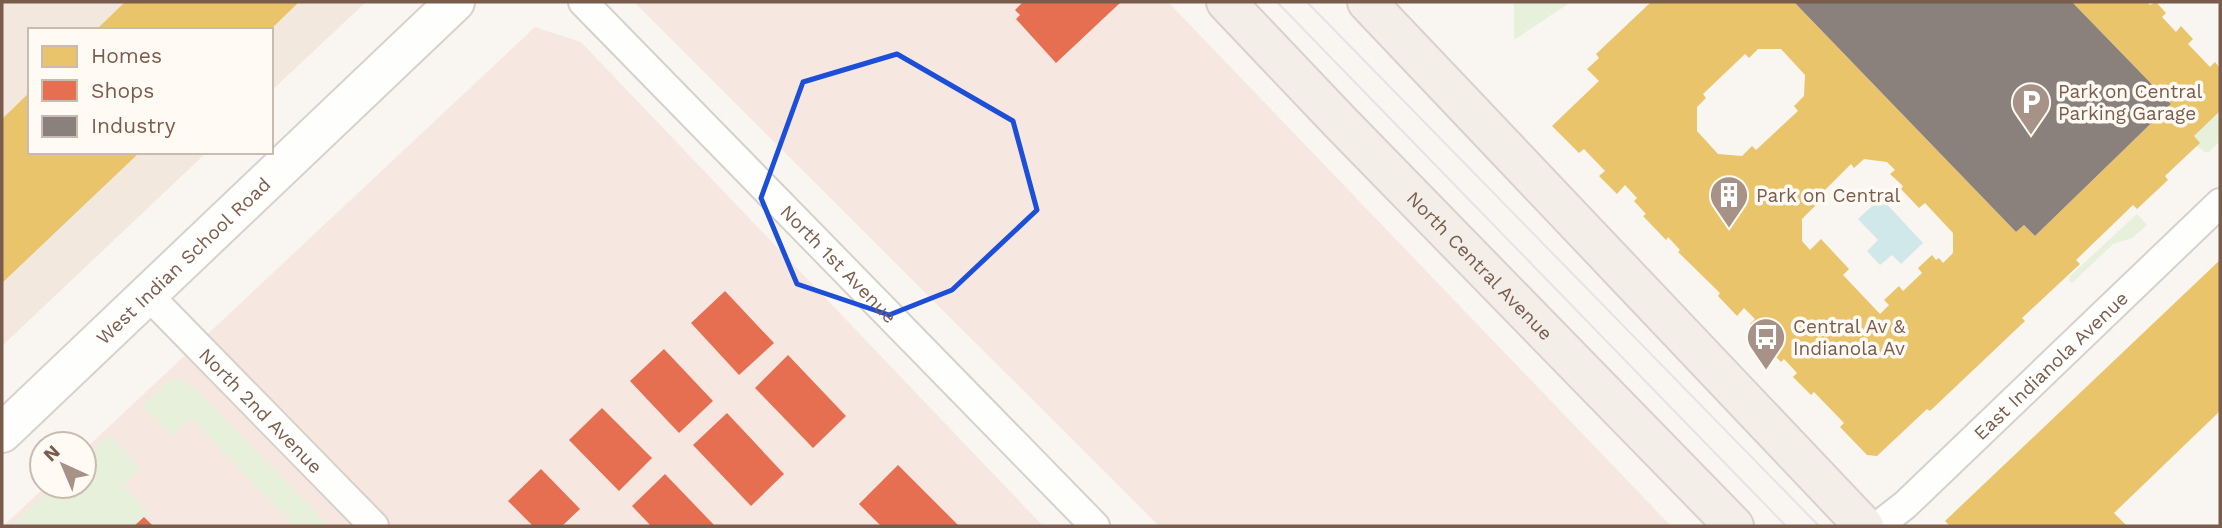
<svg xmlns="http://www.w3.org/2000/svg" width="2222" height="528" viewBox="0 0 2222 528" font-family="'Work Sans',sans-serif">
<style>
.residential{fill:#f2e8de}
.commercial{fill:#f6e8e1}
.green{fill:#e7f0db}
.water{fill:#d0e8ea}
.homes{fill:#e9c46a;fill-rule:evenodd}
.shops{fill:#e76f51}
.industry{fill:#8a817c}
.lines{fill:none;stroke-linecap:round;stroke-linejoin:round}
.street-casing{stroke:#d7d1cb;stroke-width:32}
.secondary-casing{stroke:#d9d2cb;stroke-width:42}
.primary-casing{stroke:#dad1cc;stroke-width:42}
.street{stroke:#fefefd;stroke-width:28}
.secondary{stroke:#fefefd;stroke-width:38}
.primary{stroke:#f3eee8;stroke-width:38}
.tram{stroke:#e6e3e7;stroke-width:2}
.marked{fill:none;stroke:#1d4ed8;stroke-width:5;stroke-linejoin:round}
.labels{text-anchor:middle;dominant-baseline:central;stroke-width:7;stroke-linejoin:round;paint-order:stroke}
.poi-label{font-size:19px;fill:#7a5c4d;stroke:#fffaf3;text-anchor:start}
.street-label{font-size:19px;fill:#7a5c4d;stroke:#fffaf3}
</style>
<rect width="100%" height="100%" fill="#f9f5f0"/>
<!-- residential -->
<path class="residential" d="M2,2H366L271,91V30H30V152H207L2,346Z"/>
<!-- commercial -->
<g class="commercial">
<path d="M634,2H1168L1671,526H1159Z"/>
<path d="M535,27L581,42L1043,526H3L46,486H84V450Z"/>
</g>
<!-- green -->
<g class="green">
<path d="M1514,2H1571L1514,40Z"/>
<path d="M2220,111V141L2209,152H2205L2197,146L2194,136Z"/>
<path d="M2137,214L2147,225L2132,238L2113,244L2072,283L2069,280L2070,276Z"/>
<path d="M180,379L195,388L329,526H294L191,418L172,436L142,405L168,381Z"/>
<path d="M109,434L140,468L123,486L148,513L134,526H11L54,486H84V458Z"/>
</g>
<!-- water -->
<path class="water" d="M1881,198L1923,243L1901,264L1892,255L1880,265L1867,251L1878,240L1858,219Z"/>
<!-- homes -->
<g class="homes">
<path d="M125,2H299L270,30H96Z"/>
<path d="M1651,2H1794L2016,232L2024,225L2035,236L2171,104L2072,2H2147L2150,5L2156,2L2166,13L2162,17L2176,32L2181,26L2193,39L2188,44L2210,67L2215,62L2220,68V111L2194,136L2200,143L2165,176L2168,180L2137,209L2133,205L2076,260L2080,264L2022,318L2025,321L1930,411L1927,409L1877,456L1867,455L1840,427L1844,423L1814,392L1811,395L1793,377L1797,373L1784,359L1781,362L1759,339L1762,337L1750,324L1755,319L1744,308L1737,316L1718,296L1720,293L1678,252L1680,250L1668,237L1666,240L1643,216L1646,214L1634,201L1637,198L1625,185L1617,194L1599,176L1605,171L1584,149L1579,153L1552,126L1599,81L1587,69L1599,58L1596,54ZM1758,49H1781L1805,75L1804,96L1794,106L1798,111L1756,150L1752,146L1742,156L1718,154L1697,131V107L1706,98L1703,94L1745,54L1749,58ZM1864,159L1887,162L1895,170L1890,174L1903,186L1901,189L1919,208L1925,203L1953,233V253L1943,263L1939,258L1936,260L1932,255L1918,268L1922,273L1903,291L1899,286L1884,300L1889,305L1880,314L1843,275L1849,269L1821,239L1810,250L1802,241V219L1824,197L1821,194L1851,164L1854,168Z"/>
<path d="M30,92V152H140L2,283V119Z"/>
<path d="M2220,260V411L2114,513L2127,526H1950L1945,521Z"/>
</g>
<!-- shops -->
<g class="shops">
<path d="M1023,2H1121L1056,63L1016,19L1020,15L1015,10Z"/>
<path d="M725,291L774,343L739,375L691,323Z"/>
<path d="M664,349L713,401L679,433L630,381Z"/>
<path d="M788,355L846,416L813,448L755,388Z"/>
<path d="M602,408L652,458L619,491L569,440Z"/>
<path d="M727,413L784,474L751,506L693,445Z"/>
<path d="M898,465L959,526H881L859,504Z"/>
<path d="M541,469L580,509L562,526H533L508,501Z"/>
<path d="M665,474L715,526H651L632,506Z"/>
<path d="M144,517L153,526H134Z"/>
</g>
<!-- industry -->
<path class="industry" d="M1794,2H2072L2171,104L2035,236L2024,225L2016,232Z"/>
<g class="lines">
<!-- street casing -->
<g class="street-casing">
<g id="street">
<path id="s1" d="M583,2L1095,526"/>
<path id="s2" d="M147,294L374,526"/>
<path id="s3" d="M1878,526L1905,505L2220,203"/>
</g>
</g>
<!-- secondary casing -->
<g class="secondary-casing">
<g id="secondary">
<path id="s4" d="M2,433L455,2"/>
</g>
</g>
<!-- primary casing -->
<g class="primary-casing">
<g id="primary">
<path id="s5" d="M1226,2L1340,122L1734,526"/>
<path d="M1367,2L1864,526"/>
</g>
</g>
<!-- street -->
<use href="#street" class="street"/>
<!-- secondary -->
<use href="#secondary" class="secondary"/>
<!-- primary -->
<use href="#primary" class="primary"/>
<!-- tram -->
<g class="tram">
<path d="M1277,2L1786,526"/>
<path d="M1307,2L1819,526"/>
</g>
</g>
<!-- marked area -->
<path class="marked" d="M897,54L1013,121L1037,210L952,290L889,315L797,284L761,198L803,82Z"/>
<!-- icons -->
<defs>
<g id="parking-pin" transform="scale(2.0125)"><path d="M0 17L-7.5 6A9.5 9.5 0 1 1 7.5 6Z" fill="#a69286" stroke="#fffaf3"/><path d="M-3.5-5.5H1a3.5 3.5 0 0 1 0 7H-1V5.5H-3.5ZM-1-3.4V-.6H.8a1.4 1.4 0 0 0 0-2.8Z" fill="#fff"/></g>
<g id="building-pin" transform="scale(2.0125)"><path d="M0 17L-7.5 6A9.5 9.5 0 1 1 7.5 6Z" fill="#a69286" stroke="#fffaf3"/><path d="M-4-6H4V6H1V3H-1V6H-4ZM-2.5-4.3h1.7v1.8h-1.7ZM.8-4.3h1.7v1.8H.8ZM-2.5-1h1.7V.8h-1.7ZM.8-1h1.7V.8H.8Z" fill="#fff"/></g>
<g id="bus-pin" transform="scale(2.0125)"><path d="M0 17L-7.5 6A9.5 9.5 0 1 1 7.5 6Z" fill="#a69286" stroke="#fffaf3"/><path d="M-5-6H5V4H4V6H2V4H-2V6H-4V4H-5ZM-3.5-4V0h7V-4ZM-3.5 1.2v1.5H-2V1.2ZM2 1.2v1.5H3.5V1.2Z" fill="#fff"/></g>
</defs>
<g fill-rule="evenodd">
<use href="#parking-pin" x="2031" y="102"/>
<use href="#building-pin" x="1729" y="195"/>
<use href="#bus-pin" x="1766" y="337"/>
</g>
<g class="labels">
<!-- poi labels -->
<g class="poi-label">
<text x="2058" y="91">Park on Central<tspan x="2058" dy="22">Parking Garage</tspan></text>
<text x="1756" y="195">Park on Central</text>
<text x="1793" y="326">Central Av &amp;<tspan x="1793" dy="22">Indianola Av</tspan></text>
</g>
<!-- street labels -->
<g class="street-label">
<text stroke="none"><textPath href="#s4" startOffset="250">West Indian School Road</textPath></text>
<text stroke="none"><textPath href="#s1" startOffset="366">North 1st Avenue</textPath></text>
<text stroke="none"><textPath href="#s5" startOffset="366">North Central Avenue</textPath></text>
<text stroke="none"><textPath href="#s3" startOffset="236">East Indianola Avenue</textPath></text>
<text stroke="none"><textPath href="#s2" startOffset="163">North 2nd Avenue</textPath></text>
</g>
</g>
<!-- border -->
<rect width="2222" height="528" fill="none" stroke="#7a5c4d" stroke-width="7"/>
<!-- legend -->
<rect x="28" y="28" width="245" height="126" fill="#fffaf3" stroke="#cabbb1" stroke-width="2"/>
<rect x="42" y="46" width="35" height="21" fill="#e9c46a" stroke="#cabbb1" stroke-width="2"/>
<text x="91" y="63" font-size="21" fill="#7a5c4d">Homes</text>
<rect x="42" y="80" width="35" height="21" fill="#e76f51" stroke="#cabbb1" stroke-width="2"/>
<text x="91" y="98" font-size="21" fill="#7a5c4d">Shops</text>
<rect x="42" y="116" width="35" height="21" fill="#8a817c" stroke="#cabbb1" stroke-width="2"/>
<text x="91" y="133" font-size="21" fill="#7a5c4d">Industry</text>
<!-- north arrow -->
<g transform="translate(63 465) rotate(316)"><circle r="33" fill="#fffaf3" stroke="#cabbb1" stroke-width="2"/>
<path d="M0-5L12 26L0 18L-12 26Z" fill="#a69286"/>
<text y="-10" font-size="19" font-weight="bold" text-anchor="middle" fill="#7a5c4d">N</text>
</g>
</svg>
